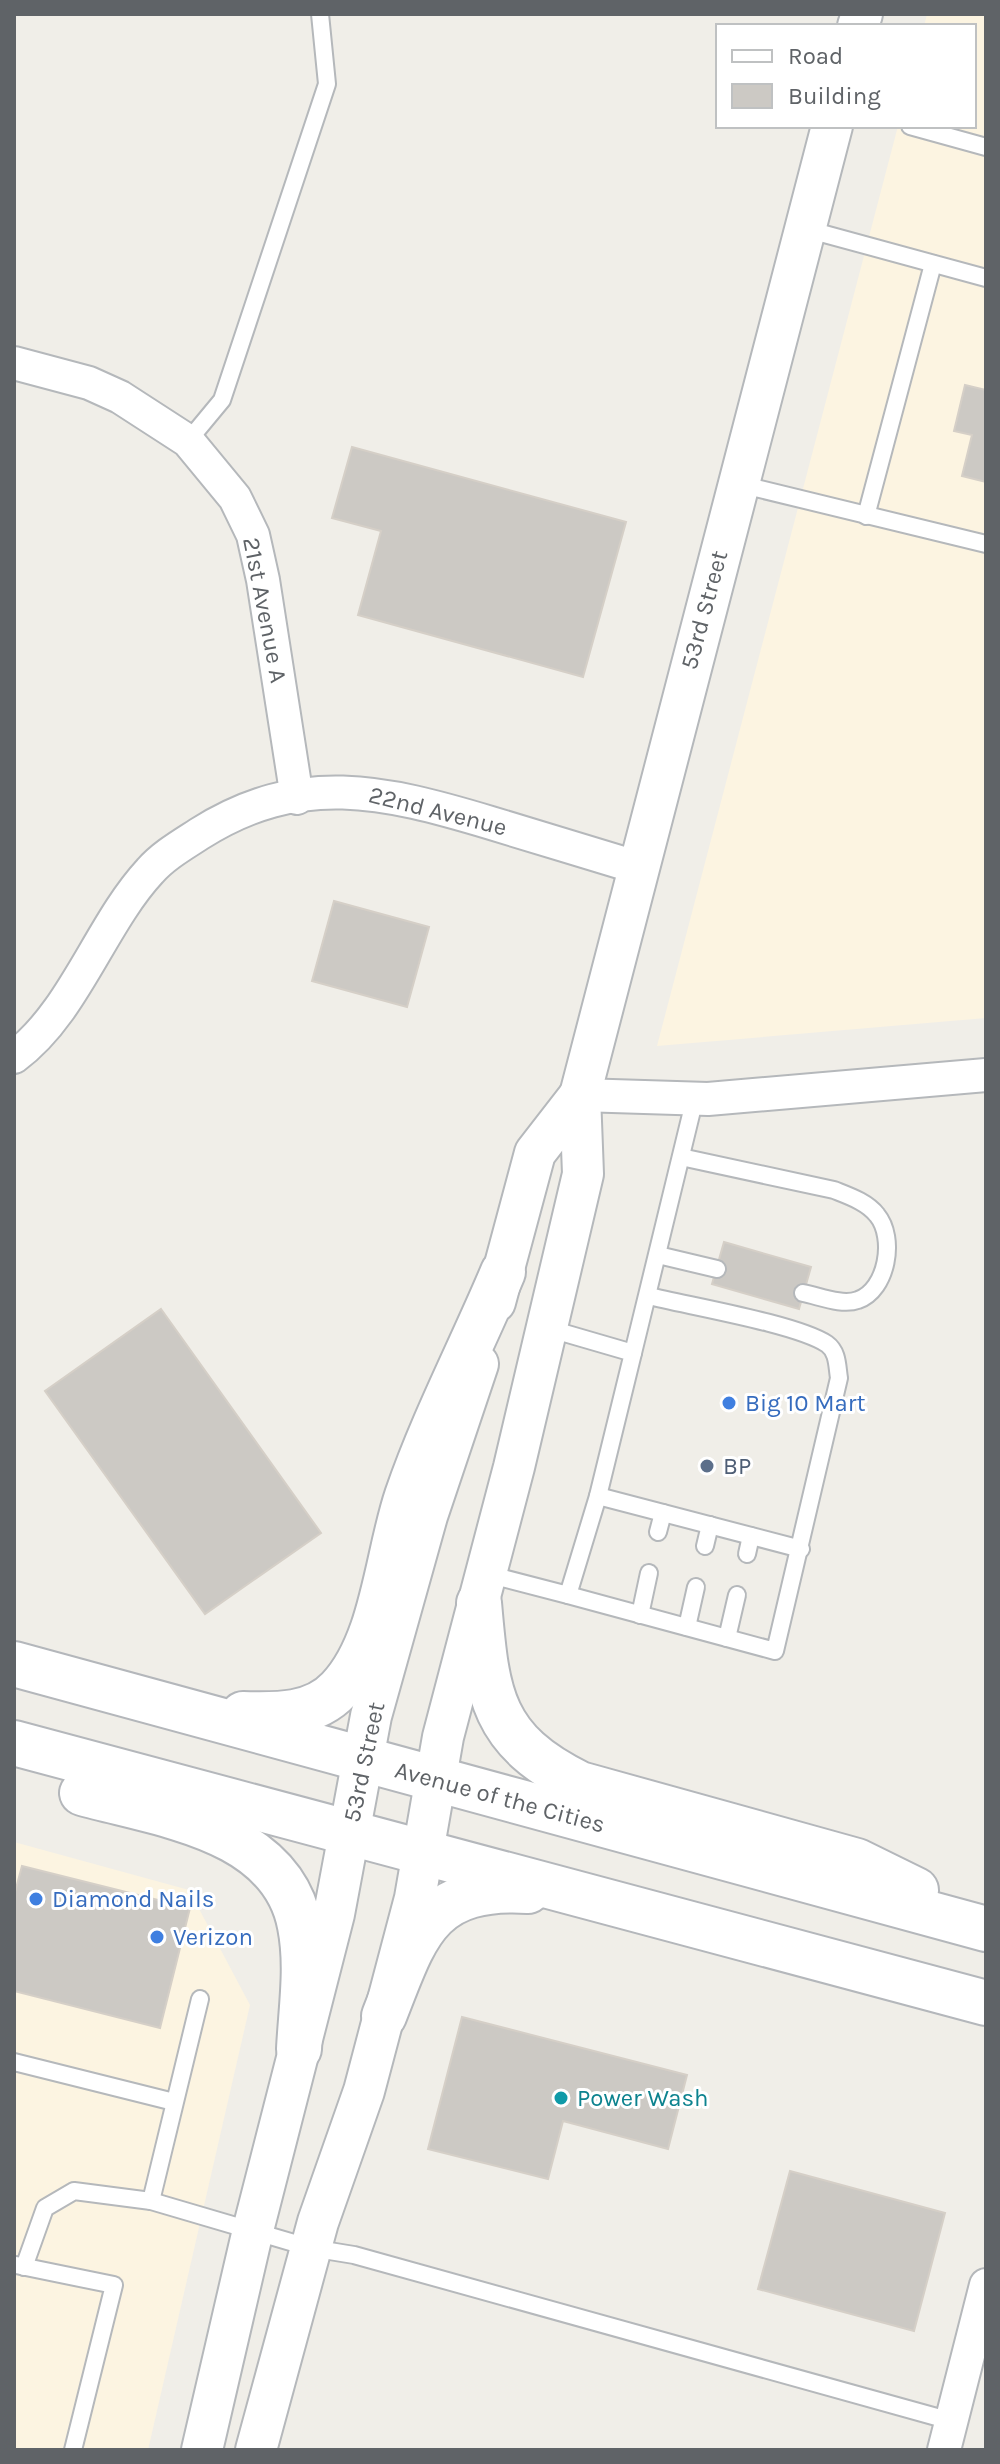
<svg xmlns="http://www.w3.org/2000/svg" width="1000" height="2464" viewBox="0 0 1000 2464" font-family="Karla,sans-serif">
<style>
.commercial{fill:#fcf4e1}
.building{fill:#ccc9c4;stroke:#d5cfc7;stroke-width:2}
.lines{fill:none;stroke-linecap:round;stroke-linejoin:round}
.service-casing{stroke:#b5b8bb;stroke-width:20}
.minor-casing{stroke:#b5b8bb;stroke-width:36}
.tertiary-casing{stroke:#b5b8bb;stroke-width:44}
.secondary-casing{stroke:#b4b7bb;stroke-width:48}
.service{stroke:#fff;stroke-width:16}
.minor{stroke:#fff;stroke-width:32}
.tertiary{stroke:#fff;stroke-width:40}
.secondary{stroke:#fff;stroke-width:44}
.shop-dot{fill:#3f7fe0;stroke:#fff;stroke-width:3}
.service-dot{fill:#5c6f8a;stroke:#fff;stroke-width:3}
.culture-dot{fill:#0f9aa8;stroke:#fff;stroke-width:3}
.labels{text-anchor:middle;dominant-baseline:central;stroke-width:6;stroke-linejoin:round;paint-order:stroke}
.street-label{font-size:24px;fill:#5f6367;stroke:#fff}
.shop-label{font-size:24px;fill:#366cbe;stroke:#fff;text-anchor:start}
.service-label{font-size:24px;fill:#4e5e75;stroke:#fff;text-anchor:start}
.culture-label{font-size:24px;fill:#0d838f;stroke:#fff;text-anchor:start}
</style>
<rect width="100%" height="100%" fill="#f0eee8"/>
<!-- commercial -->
<g class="commercial">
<path d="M927,14H986V1018L657,1046L898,126H974V26H924Z"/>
<path d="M14,1842L189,1890L250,2005L148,2450H14Z"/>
</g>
<!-- building -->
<g class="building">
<path d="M965,385L986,390V482L962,476L972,435L954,431Z"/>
<path d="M352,447L626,522L583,677L358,615L381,531L332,518Z"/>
<path d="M334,901L429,927L407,1007L312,981Z"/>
<path d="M724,1242L811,1267L799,1309L712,1284Z"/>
<path d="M161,1309L321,1533L205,1614L45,1391Z"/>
<path d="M22,1866L190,1908L160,2028L14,1991V1896Z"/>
<path d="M462,2017L687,2075L668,2149L563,2121L548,2179L428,2149Z"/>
<path d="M790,2171L945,2213L914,2331L758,2289Z"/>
</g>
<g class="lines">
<!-- service casing -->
<g class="service-casing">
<g id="service">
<path d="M910,126L986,147"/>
<path d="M806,229L986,278"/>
<path d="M188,441L222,400L327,84L320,14"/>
<path d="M739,484L986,544"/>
<path d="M866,516L933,264"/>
<path d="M681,1157L834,1190C849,1196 867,1202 877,1215C896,1238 887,1290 858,1300C842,1306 819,1296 803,1293"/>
<path d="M658,1255L717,1269"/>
<path d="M633,1353L695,1098"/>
<path d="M598,1496L801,1549"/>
<path d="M658,1532L663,1513"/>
<path d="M705,1546L710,1525"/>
<path d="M747,1554L751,1536"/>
<path d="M487,1574L568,1595L598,1496L633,1353L547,1328"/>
<path d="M568,1595L775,1651L839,1378C837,1366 838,1352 827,1344C797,1324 689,1306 649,1296"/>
<path d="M640,1615L649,1573"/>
<path d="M687,1627L696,1587"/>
<path d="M727,1638L737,1595"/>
<path d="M14,2062L174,2102"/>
<path d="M151,2201L200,1999"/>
<path d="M16,2265L114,2285L73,2450"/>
<path d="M24,2267L45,2208L74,2191L151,2201L311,2248L354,2255L951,2421"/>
</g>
</g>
<!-- minor casing -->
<g class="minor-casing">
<g id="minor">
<path d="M14,363L89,383L120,397L188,441L235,498L253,535L263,580L297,798"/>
<path d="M14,1057C74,1013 100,925 150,871C163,856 182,845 199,834C300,770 384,791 491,823C539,838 588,852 636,867"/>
<path d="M580,1095L708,1099L986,1075"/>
<path d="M944,2450L986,2285"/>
</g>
</g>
<!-- tertiary casing -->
<g class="tertiary-casing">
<g id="tertiary">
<path d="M858,26L862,14"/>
<path d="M495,1302L535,1153L580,1095"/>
<path d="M202,2450L253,2230L334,1914L371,1716L427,1516L478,1364"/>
<path d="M256,2450L318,2222L364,2091L415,1898L443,1737L514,1467L583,1174L580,1095L832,126"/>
</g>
</g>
<!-- secondary casing -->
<g class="secondary-casing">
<g id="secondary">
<path d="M479,1603C487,1694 490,1740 580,1784L857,1861L916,1890"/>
<path d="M14,1664L986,1929"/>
<path d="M243,1714C277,1715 314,1716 339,1689C383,1643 387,1555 407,1496C433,1420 472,1346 503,1272"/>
<path d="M14,1743L986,2003"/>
<path d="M82,1793C160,1815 282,1828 300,1926C308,1966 301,2009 299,2049"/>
<path d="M384,2016C416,1935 427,1885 528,1891"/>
</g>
</g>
<!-- service -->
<use href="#service" class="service"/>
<!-- minor -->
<use href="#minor" class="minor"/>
<!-- tertiary -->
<use href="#tertiary" class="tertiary"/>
<!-- secondary -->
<use href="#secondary" class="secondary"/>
</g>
<!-- markers -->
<g class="shop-dot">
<circle cx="729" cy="1403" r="8"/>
<circle cx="36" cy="1899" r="8"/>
<circle cx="157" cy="1937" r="8"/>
</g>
<circle class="service-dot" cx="707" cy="1466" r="8"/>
<circle class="culture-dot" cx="561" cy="2098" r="8"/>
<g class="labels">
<!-- street labels -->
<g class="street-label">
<text transform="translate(265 610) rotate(79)">21st Avenue A</text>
<text transform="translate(704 610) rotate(-75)">53rd Street</text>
<text transform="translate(438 811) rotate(14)">22nd Avenue</text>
<text transform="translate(364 1762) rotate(-78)">53rd Street</text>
<text transform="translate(500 1797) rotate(15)">Avenue of the Cities</text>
</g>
<!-- shop labels -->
<g class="shop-label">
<text x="745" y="1403">Big 10 Mart</text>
<text x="52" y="1899">Diamond Nails</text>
<text x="173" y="1937">Verizon</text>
</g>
<!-- service labels -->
<g class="service-label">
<text x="723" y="1466">BP</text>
</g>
<!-- culture labels -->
<g class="culture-label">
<text x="577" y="2098">Power Wash</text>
</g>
</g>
<!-- border -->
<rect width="1000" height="2464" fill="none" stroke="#5f6367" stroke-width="32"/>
<!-- legend -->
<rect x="716" y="24" width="260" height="104" fill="#ffffff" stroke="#bfc1c2" stroke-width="2"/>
<rect x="732" y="50" width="40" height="12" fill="#ffffff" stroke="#bfc1c2" stroke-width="2"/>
<text x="788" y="64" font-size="24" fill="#5f6367">Road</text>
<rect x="732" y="84" width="40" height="24" fill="#ccc9c4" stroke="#bfc1c2" stroke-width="2"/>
<text x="788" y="104" font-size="24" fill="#5f6367">Building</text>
</svg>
